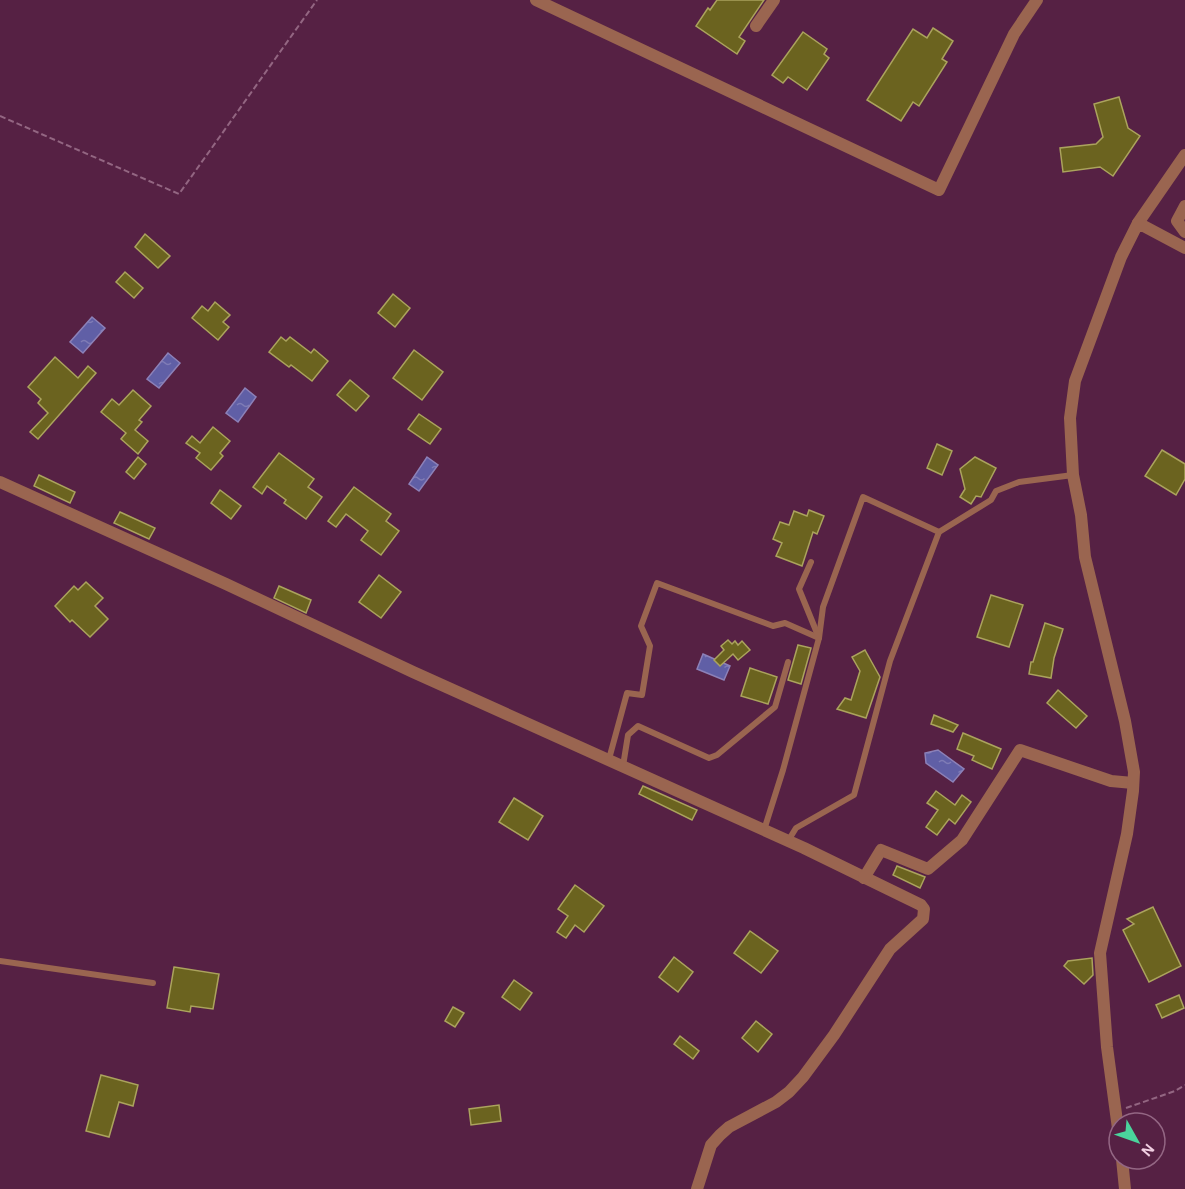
<svg xmlns="http://www.w3.org/2000/svg" width="1185" height="1189" viewBox="0 0 1185 1189" font-family="'Alegreya Sans',sans-serif">
<style>
.water{fill:url(#water-ripples);stroke:#8c81b8;stroke-width:1.5}
.building{fill:#6b631f;stroke:#aba35d;stroke-width:1.5}
.lines{fill:none;stroke-linecap:round;stroke-linejoin:round}
.path{stroke:#936682;stroke-width:2;stroke-dasharray:6 3;stroke-linecap:butt}
.lane{stroke:#9a6550;stroke-width:6}
.street{stroke:#9a6550;stroke-width:12}
</style>
<defs>
<pattern id="water-ripples" width="26" height="14" patternUnits="userSpaceOnUse" patternTransform="scale(1.5)"><rect width="26" height="14" fill="#605fa6"/><path d="M2 4q2-2 4 0t4 0M15 11q2-2 4 0t4 0" fill="none" stroke="#7f7cb6"/></pattern>
</defs>
<rect width="100%" height="100%" fill="#562144"/>
<!-- water -->
<g class="water">
<path d="M92,317L105,328L83,353L70,342Z"/>
<path d="M168,353L180,363L159,388L147,379Z"/>
<path d="M245,388L256,397L238,422L226,413Z"/>
<path d="M427,457L438,465L419,491L409,484Z"/>
<path d="M703,654L730,666L724,680L697,669Z"/>
<path d="M938,750L964,769L953,782L926,763L925,753Z"/>
</g>
<!-- building -->
<g class="building">
<path d="M717,0H764L739,37L745,41L737,54L696,26L708,8L710,10Z"/>
<path d="M933,28L953,41L942,59L947,62L919,106L913,102L901,121L867,100L913,29L927,38Z"/>
<path d="M803,32L827,49L824,54L829,58L807,90L788,77L783,83L772,75Z"/>
<path d="M1119,97L1128,128L1140,136L1113,176L1100,167L1063,172L1060,148L1096,144L1103,137L1094,104Z"/>
<path d="M145,234L170,256L158,268L135,247Z"/>
<path d="M125,272L143,288L134,298L116,282Z"/>
<path d="M393,294L410,308L395,327L378,313Z"/>
<path d="M215,302L230,315L223,322L229,327L218,340L192,318L202,306L208,311Z"/>
<path d="M281,337L286,341L290,337L311,353L314,349L328,361L312,381L291,365L289,367L269,352Z"/>
<path d="M414,350L443,372L422,400L393,378Z"/>
<path d="M55,357L78,378L88,366L96,373L38,439L30,432L48,413L38,403L41,399L28,387Z"/>
<path d="M350,380L369,396L356,411L337,395Z"/>
<path d="M133,390L151,406L139,420L142,422L135,430L148,441L138,454L121,439L126,433L101,412L112,399L119,405Z"/>
<path d="M419,414L441,429L430,444L408,429Z"/>
<path d="M213,427L230,441L220,453L223,456L211,470L196,458L200,453L186,443L192,436L200,443Z"/>
<path d="M937,444L952,451L942,475L927,468Z"/>
<path d="M1162,450L1185,464V479L1176,495L1145,476Z"/>
<path d="M279,453L314,479L308,487L322,497L306,519L284,503L286,500L267,486L262,494L253,487Z"/>
<path d="M138,457L146,464L134,479L126,472Z"/>
<path d="M975,457L996,468L981,497L976,496L971,504L960,497L965,489L960,469Z"/>
<path d="M39,475L75,492L70,503L34,486Z"/>
<path d="M354,487L391,514L386,521L399,531L381,555L361,540L368,531L346,514L336,527L328,521Z"/>
<path d="M220,490L241,506L231,519L211,503Z"/>
<path d="M809,510L824,516L817,534L813,532L802,566L776,556L782,543L773,539L780,522L789,525L794,511L807,516Z"/>
<path d="M120,512L155,528L149,539L114,523Z"/>
<path d="M379,575L401,592L381,618L359,602Z"/>
<path d="M86,582L103,598L95,606L108,619L90,637L72,620L70,622L55,606L74,586L78,590Z"/>
<path d="M279,586L311,600L306,613L274,598Z"/>
<path d="M991,595L1023,605L1009,647L977,637Z"/>
<path d="M1045,623L1063,629L1054,658L1051,678L1029,674L1031,662H1033Z"/>
<path d="M728,640L732,644L735,641L738,645L742,641L750,650L738,660L733,654L720,666L714,660L724,650L721,646Z"/>
<path d="M798,645L811,648L801,684L788,680Z"/>
<path d="M865,650L880,677L866,718L837,709L845,698L851,700L860,671L852,657Z"/>
<path d="M750,668L777,677L768,704L741,696Z"/>
<path d="M1058,690L1087,716L1076,728L1047,703Z"/>
<path d="M934,715L958,725L953,732L931,724Z"/>
<path d="M963,733L1001,749L992,769L972,760L974,756L957,749Z"/>
<path d="M643,786L697,810L692,820L639,794Z"/>
<path d="M936,791L955,805L962,795L971,802L955,824L949,819L937,835L926,827L938,810L927,803Z"/>
<path d="M514,798L543,816L528,840L499,822Z"/>
<path d="M897,866L925,877L920,888L893,875Z"/>
<path d="M575,885L604,906L584,932L575,925L566,938L557,932L568,916L558,909Z"/>
<path d="M1153,907L1181,966L1149,982L1123,930L1134,924L1127,919Z"/>
<path d="M750,931L778,951L761,973L734,953Z"/>
<path d="M674,957L693,972L678,992L659,977Z"/>
<path d="M1092,958L1093,975L1084,984L1064,966L1068,961Z"/>
<path d="M174,967L219,974L213,1009L191,1006L190,1012L167,1008Z"/>
<path d="M514,980L532,993L520,1010L502,997Z"/>
<path d="M1179,995L1184,1008L1162,1018L1156,1005Z"/>
<path d="M453,1007L464,1013L455,1027L445,1021Z"/>
<path d="M756,1021L772,1034L758,1052L742,1038Z"/>
<path d="M680,1036L699,1051L693,1059L674,1044Z"/>
<path d="M101,1075L138,1085L133,1106L119,1102L109,1137L86,1131Z"/>
<path d="M499,1105L501,1121L471,1125L469,1109Z"/>
</g>
<g class="lines">
<!-- path -->
<g class="path">
<path d="M0,116L179,194L317,0"/>
<path d="M1126,1108L1175,1091L1185,1085"/>
</g>
<!-- lane -->
<g class="lane">
<path d="M939,532L991,500L996,491L1019,482L1073,475"/>
<path d="M609,759L627,693L642,695L650,646L641,626L657,583L773,626L785,623L819,638L823,607L863,497L939,532L890,661L854,795L796,828L788,841"/>
<path d="M623,766L628,735L638,726L709,758L717,755L775,707L788,662"/>
<path d="M764,830L783,770L819,638L799,589L811,562"/>
<path d="M0,961L153,983"/>
</g>
<!-- street -->
<g class="street">
<path d="M536,0L939,190L1014,34L1037,0"/>
<path d="M756,26L774,0"/>
<path d="M1185,206L1177,221L1185,232"/>
<path d="M1138,223L1185,155"/>
<path d="M0,482L226,584L413,672L804,848L921,905L924,909L923,919L890,949L834,1035L803,1077L789,1092L776,1102L729,1127L720,1135L711,1145L697,1189"/>
<path d="M864,878L881,850L928,869L962,840L1020,750L1111,781L1133,783"/>
<path d="M1119,1136L1107,1047L1100,953L1127,834L1133,791L1134,772L1125,721L1085,557L1081,515L1073,475L1070,418L1075,381L1121,257L1138,223L1185,248"/>
<path d="M1122,1159L1125,1189"/>
</g>
</g>
<!-- north arrow -->
<g transform="translate(1137 1141) rotate(130)"><circle r="28" fill="#562144" stroke="#946784" stroke-width="1.5"/>
<path d="M0-4.5L10 22L0 15L-10 22Z" fill="#4ad49c"/>
<text y="-9" font-size="16" font-weight="bold" text-anchor="middle" fill="#f2d0e3">N</text>
</g>
</svg>
